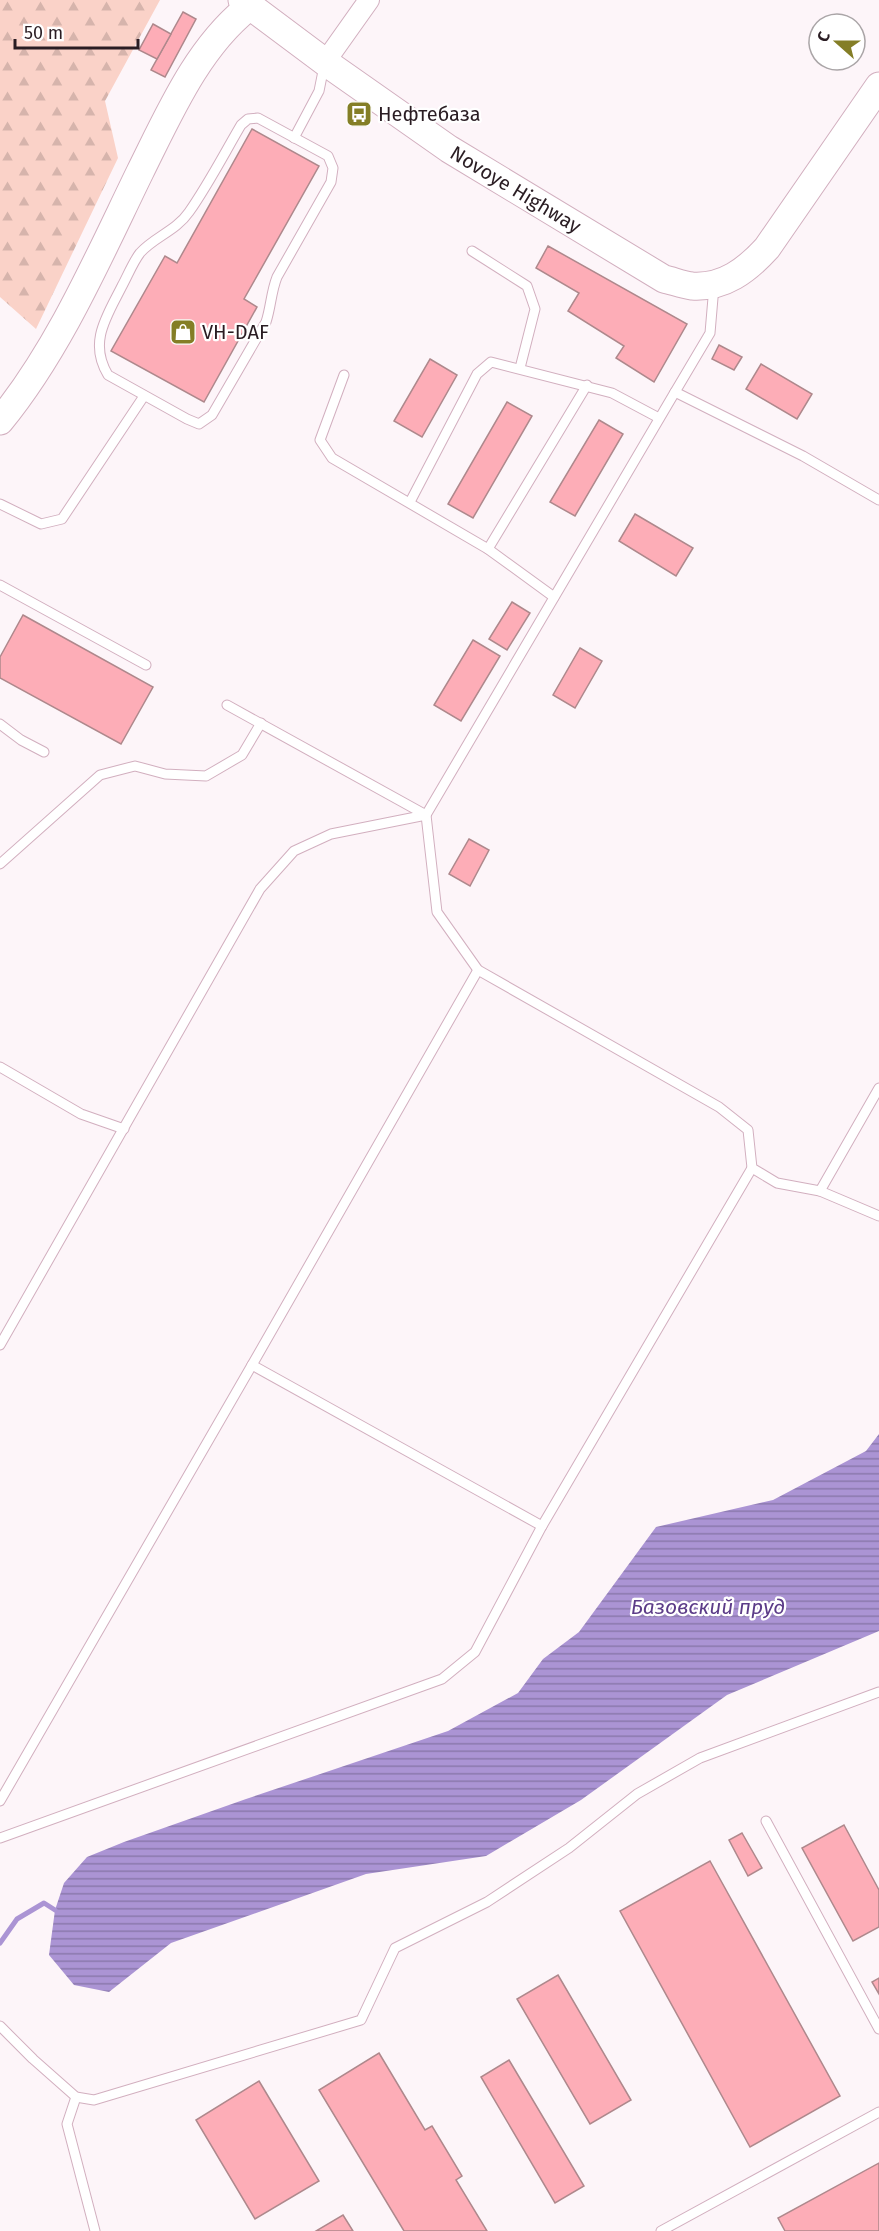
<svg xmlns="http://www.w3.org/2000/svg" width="879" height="2231" viewBox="0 0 879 2231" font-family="'Fira Sans',sans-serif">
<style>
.forest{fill:url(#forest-firs)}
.water{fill:url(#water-rules)}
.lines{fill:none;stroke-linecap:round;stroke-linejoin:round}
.stream{stroke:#ab94d4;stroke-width:5}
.building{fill:#fdadb7;stroke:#ae888c;stroke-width:1.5}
.lane-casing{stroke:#d2afbf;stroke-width:11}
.street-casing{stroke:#d2afbf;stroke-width:22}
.secondary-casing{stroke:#d2afbf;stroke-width:29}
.lane{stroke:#fff;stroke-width:9}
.street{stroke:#fff;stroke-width:20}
.secondary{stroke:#fff;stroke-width:27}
.labels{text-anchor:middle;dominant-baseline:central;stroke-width:4.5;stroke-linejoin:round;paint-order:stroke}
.poi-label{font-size:20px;fill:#2a1d23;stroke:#fff;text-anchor:start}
.street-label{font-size:20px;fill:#2a1d23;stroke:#fff}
.water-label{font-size:21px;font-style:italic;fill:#5c3c88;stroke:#fff}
</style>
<defs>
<pattern id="forest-firs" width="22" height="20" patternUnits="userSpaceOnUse" patternTransform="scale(1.5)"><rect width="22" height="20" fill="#fad2c8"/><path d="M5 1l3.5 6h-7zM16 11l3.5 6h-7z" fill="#d6b4ac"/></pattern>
<pattern id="water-rules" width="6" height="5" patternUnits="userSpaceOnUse" patternTransform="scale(1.5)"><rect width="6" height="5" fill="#ab94d4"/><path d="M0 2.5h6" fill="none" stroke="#8b78ac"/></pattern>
</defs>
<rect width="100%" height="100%" fill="#fdf5f9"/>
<!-- forest -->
<path class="forest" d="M0,0H160L105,101L118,158L36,329L0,297Z"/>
<!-- water -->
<path class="water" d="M879,1434V1631L727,1695L581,1800L486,1856L366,1874L171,1943L109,1992L74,1985L49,1955L55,1910L64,1883L87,1857L124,1842L246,1799L448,1731L518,1693L543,1659L579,1632L656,1527L773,1500L866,1451Z"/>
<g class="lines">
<!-- stream -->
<path class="stream" d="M0,1943L17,1919L44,1903L55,1910"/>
</g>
<!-- building -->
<g class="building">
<path d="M183,12L196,19L165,77L151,70Z"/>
<path d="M153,24L171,34L157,59L139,50Z"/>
<path d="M252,129L319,166L244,299L257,307L204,402L111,351L165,256L177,263Z"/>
<path d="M548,246L687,324L654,382L616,358L624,346L568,311L579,293L536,268Z"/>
<path d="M719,345L742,357L734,370L712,359Z"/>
<path d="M430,359L457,375L422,437L394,421Z"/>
<path d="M761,364L812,394L797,419L746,389Z"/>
<path d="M507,402L532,416L473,518L448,504Z"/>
<path d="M599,420L623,434L575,516L550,502Z"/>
<path d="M635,514L693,548L676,576L619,541Z"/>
<path d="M512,602L530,613L507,650L489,639Z"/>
<path d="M23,615L153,687L121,744L0,678V657Z"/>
<path d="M473,640L500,656L461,721L434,705Z"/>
<path d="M580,648L602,661L575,708L553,695Z"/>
<path d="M469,839L489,850L470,886L449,874Z"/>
<path d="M844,1825L879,1890V1927L853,1941L802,1848Z"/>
<path d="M742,1833L762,1868L748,1876L729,1840Z"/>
<path d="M710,1861L840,2096L750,2147L620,1911Z"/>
<path d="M558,1975L631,2100L590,2124L517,1999Z"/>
<path d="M879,1978V1994L872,1982Z"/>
<path d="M379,2053L425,2130L432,2126L462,2176L456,2180L487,2231H404L319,2090Z"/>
<path d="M509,2060L584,2186L555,2203L481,2077Z"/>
<path d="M259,2081L319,2181L255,2219L196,2120Z"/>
<path d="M879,2163V2231H785L778,2218Z"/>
<path d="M343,2215L353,2231H316Z"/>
</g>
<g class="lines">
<!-- lane casing -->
<g class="lane-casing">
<g id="lane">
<path d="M258,118L328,156L333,168L331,182L277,277C271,292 271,307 266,322L212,415L199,424L187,419L108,375C88,342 107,316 122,286C128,275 133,262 140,253C154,237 176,231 189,212C208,185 224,154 241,125L248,119Z"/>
<path d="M294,138L319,91L324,66"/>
<path d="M472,251L527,286L535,309L520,368"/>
<path d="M714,286L710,333L675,392L803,456L879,500"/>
<path d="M344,375L320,440L332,458L488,549L554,597"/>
<path d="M675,392L426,815L437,912L478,970L719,1107L748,1130L752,1168L777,1183L820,1191L879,1088"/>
<path d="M410,502L477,374L491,362L612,393L659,418"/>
<path d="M0,504L41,524L62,519L144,396"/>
<path d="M488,549L587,385"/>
<path d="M0,585L146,665"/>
<path d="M227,705L426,815"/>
<path d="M0,724L21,740L44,752"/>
<path d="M0,864L100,775L135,766L165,774L206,776L242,755L261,723"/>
<path d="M0,1067L81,1114L124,1129"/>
<path d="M820,1191L879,1216"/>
<path d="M0,1345L260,889L294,851L331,834L426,815"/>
<path d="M252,1365L542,1526"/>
<path d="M0,1801L252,1365L478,970"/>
<path d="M766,1821L879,2029"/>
<path d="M0,1838L442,1679L475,1652L542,1526L752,1168"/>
<path d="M0,2026L33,2059L76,2097L94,2100L361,2020L395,1948L487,1902L569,1848L637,1794L700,1758L879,1692"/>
<path d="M76,2097L67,2124L95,2231"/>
<path d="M661,2231L879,2112"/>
</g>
</g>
<!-- street casing -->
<g class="street-casing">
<path id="street" d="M325,62L369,0"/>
</g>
<!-- secondary casing -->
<g class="secondary-casing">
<g id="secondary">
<path id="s1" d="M242,0L325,62L449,149L664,279C673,281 683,285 692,286C724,288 747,270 767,248L879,86"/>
<path d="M0,421C59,349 99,256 140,172C169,114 198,46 250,6"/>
</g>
</g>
<!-- lane -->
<use href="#lane" class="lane"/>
<!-- street -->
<use href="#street" class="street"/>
<!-- secondary -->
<use href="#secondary" class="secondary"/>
</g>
<!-- icons -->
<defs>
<g id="bus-square" transform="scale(1.35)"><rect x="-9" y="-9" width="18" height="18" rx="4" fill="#847e26" stroke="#fff"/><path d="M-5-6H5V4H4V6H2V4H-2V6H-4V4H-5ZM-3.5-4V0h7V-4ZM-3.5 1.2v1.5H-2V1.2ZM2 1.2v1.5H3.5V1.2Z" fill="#fff"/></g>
<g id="shop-square" transform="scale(1.35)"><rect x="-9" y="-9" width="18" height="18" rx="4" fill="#847e26" stroke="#fff"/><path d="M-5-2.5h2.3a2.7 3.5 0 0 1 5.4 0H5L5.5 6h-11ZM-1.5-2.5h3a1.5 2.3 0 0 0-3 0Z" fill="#fff"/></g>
</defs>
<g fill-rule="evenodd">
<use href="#bus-square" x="359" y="114"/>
<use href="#shop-square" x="183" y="332"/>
</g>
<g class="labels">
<!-- poi labels -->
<g class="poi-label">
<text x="378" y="114">Нефтебаза</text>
<text x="202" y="332">VH-DAF</text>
</g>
<!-- street labels -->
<g class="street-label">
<text stroke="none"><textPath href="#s1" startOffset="333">Novoye Highway</textPath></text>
</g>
<!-- water labels -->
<g class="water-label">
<text x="708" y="1607">Базовский пруд</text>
</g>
</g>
<!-- north arrow -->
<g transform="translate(837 42) rotate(291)"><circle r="28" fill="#ffffff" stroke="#aaa5a7" stroke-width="1.5"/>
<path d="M0-4.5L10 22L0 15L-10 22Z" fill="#847e26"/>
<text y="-9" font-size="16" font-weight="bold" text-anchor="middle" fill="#2a1d23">С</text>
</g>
<!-- scale -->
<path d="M15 39v9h123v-9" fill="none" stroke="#2a1d23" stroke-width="3"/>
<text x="24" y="39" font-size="18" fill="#2a1d23" stroke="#ffffff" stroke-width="4.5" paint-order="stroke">50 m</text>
</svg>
